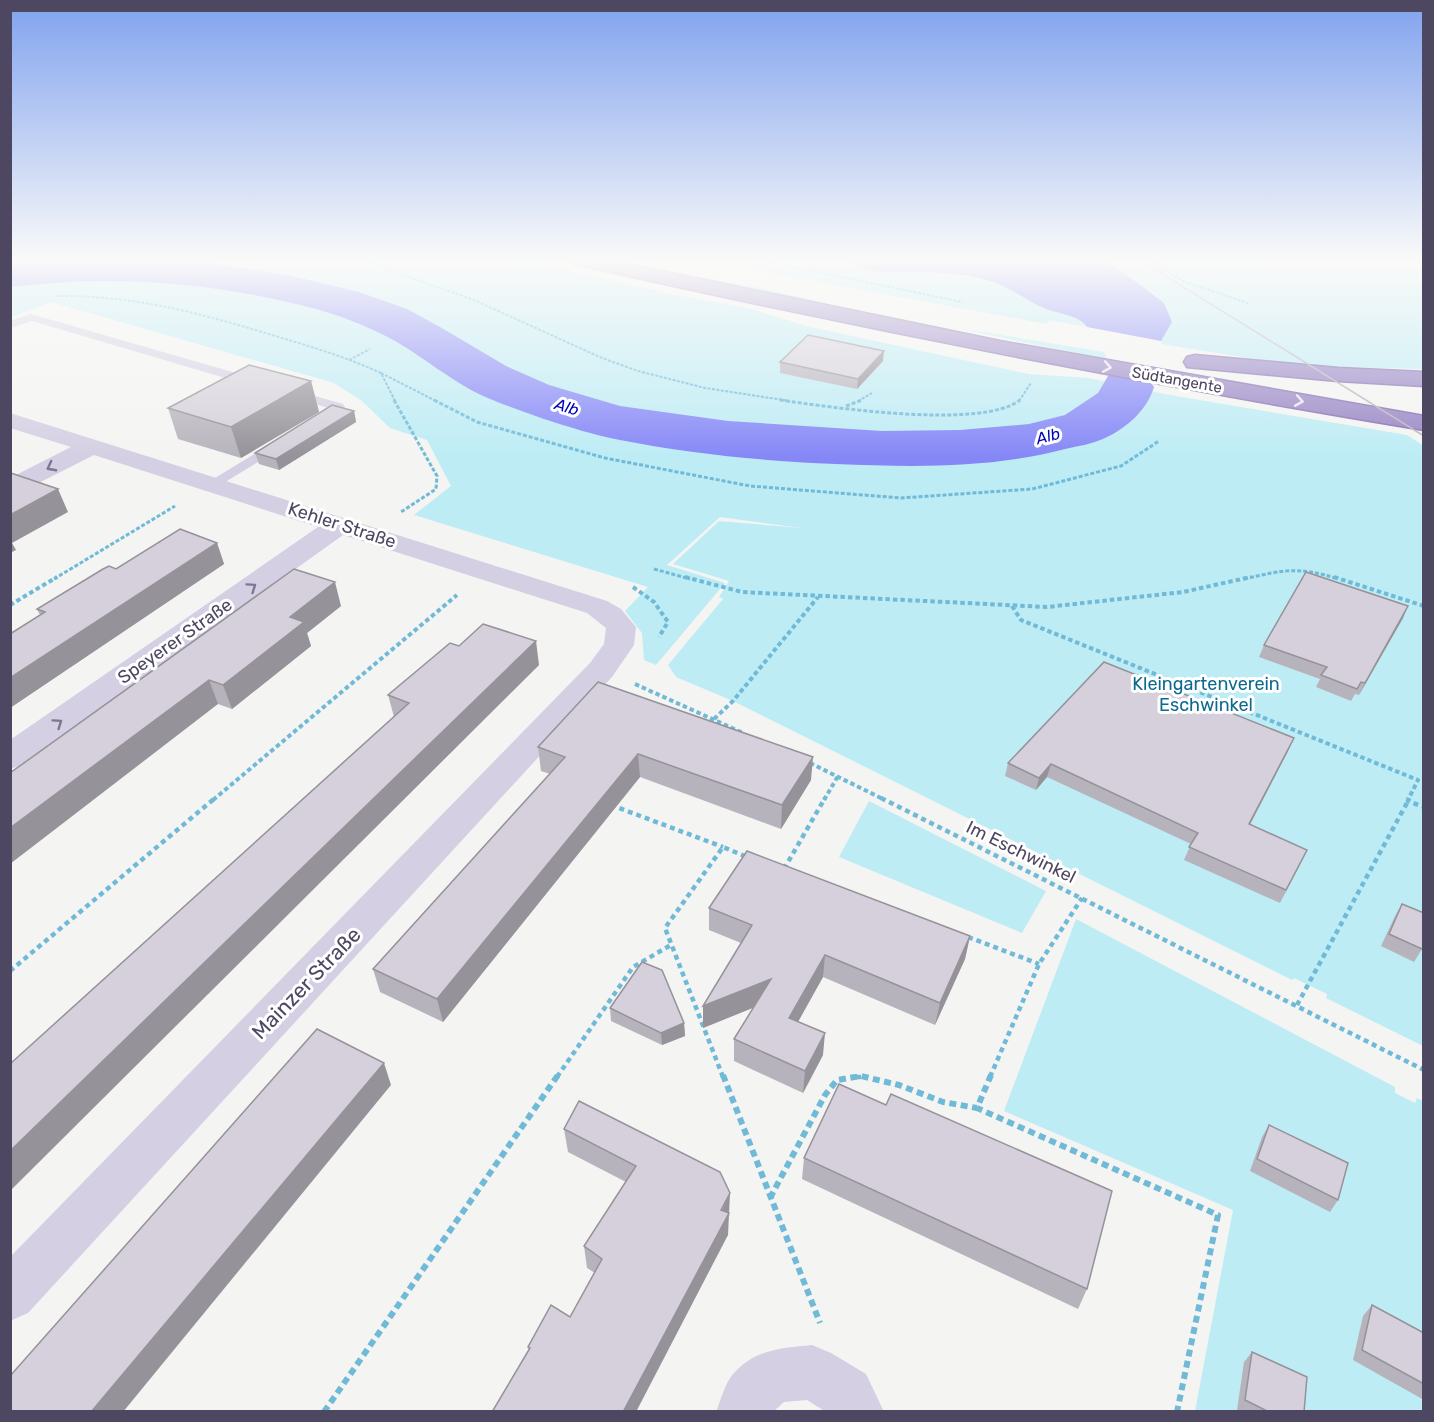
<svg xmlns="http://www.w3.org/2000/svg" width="1434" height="1422" viewBox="0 0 1434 1422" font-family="Rubik,sans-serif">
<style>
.green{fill:#bdecf5}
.water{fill:#8587f7}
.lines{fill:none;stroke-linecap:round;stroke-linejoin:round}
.river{fill:#8587f7;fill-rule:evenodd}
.highway-casing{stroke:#8470b1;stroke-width:3}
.path-far4{stroke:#70bad8;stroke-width:2;stroke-dasharray:3 1.5;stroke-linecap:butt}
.path-far3{stroke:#70bad8;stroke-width:3;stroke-dasharray:4 2;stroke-linecap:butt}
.path-far2{stroke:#70bad8;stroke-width:4;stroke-dasharray:4.5 3;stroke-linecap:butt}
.path-far1{stroke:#70bad8;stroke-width:4.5;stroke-dasharray:5 4;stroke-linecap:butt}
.path{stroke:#70bad8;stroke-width:6;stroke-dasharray:7 4.5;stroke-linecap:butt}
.lane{fill:#d4cfe3;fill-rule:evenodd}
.street{fill:#d4cfe3;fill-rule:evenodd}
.highway{fill:#9885c5;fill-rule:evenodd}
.tram{stroke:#b7b3bd;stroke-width:1.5}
.wall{fill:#b7b3bc}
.shaded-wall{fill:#959299}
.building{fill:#d5d0db;stroke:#959299;stroke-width:1.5}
.oneway{stroke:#eae7f3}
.oneway2{stroke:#7d778f}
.labels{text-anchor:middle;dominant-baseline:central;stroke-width:6;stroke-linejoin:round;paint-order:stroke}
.far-street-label{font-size:15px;fill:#4e4762;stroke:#fff}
.far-water-label{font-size:16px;font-style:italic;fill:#0002bc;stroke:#fff}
.street-label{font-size:18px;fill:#4e4762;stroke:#fff}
.park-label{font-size:18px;fill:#0d6a8f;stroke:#fff}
.near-street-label{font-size:21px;fill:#4e4762;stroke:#fff}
</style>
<rect width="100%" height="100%" fill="#f4f4f2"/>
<!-- green -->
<g class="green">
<path d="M11,259H519L671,294L752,309L806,326L1028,374L1089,378L1170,395L1407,435L1424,446L1423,1046L1326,998L1327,994L1294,978L1292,980L733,701L676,677L668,665L723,599L719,597L729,581L673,564L719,521L801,528L720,517L667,565L725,583L656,665L644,660L642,633L625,611L648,587L414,515L451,486L427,440L390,428L362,401L334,383L51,302L11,317Z"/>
<path d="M713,259H847C868,276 891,272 918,272C942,272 968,275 991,282C1011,287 1027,301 1046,308C1058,313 1080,316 1087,327L1049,320L1047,324L790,277Z"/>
<path d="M1098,259H1423V369L1297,366L1162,344L1161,341L1167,328L1164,304L1118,268Z"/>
<path d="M700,277L764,288L821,302L805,301L709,281L699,279Z"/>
<path d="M958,328L1104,352L1107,360Z"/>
<path d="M869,801L1046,891L1022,933L839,857Z"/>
<path d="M1076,919L1395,1087V1093L1415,1103L1417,1098L1423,1101V1411H1195L1233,1210L1004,1111Z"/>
</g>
<!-- water -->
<path class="water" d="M847,259H1098L1118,268L1164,303L1172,322L1161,341L1087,327C1080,316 1058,313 1046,309C1028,301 1012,289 993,282C971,274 944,273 921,272C894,271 869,277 847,259Z"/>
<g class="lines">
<!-- river -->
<path class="river" d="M26,259H187L292,276L359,292L407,309L440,327L506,366L549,385L620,406L728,421L882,431L960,430L1029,424L1065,415L1098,393L1108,376L1127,371L1146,376L1154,387C1147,410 1127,428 1105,438C1093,444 1078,446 1065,449C990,469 912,467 836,464C764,461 691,454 620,440C594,435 569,427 544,419C519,410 494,402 471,390C448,377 427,361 405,347C378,330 347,318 316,309C216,282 113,275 10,287V261Z"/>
<!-- highway casing -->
<g class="highway-casing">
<g id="highway">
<path d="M570,259H603L1000,341L1424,416V430C1140,383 859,328 579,265L573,263Z"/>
<path d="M1195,355L1338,368L1424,372V386L1338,381L1187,367L1184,362L1187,357Z"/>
</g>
</g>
<!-- path-far4 -->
<g class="path-far4">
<path d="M358,259L474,300L602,358L638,371L705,388L790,401"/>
<path d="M755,259L962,302"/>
<path d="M1148,259L1185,282L1248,303"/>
<path d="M1178,259L1201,261"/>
<path d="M1420,259L1424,262"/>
<path d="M56,296C132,295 200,313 272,335C309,346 346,357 381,373L395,401"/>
<path d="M349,360L370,349"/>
<path d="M381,373L436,401"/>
<path d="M858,401L872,393"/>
<path d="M1019,401L1031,383"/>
</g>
<!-- path-far3 -->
<g class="path-far3">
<path d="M394,400L437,476L436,489L401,512"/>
<path d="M434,400L477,422L605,458L750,486L901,498L1032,489L1121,466L1159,441"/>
<path d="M780,400C829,407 982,430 1020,400"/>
<path d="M846,406L862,400"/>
<path d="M654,569L690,579"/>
<path d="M54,579L175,506"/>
<path d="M1244,579C1283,570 1299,566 1338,579"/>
</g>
<!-- path-far2 -->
<g class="path-far2">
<path d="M685,577L742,592L1047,607L1183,592L1251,577"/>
<path d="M1334,577L1424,606"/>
<path d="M633,587L654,602L668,622L659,637"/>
<path d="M10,605L57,577"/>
<path d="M1012,606L1021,620L1418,780L1408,800"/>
<path d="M635,684L743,733"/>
<path d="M714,719L733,701L818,597"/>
<path d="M810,763L885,800"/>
<path d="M213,800L457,595"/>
<path d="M824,800L838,776"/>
</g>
<!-- path-far1 -->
<g class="path-far1">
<path d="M881,798L1424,1070"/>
<path d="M1409,798L1408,801L1424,807"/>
<path d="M611,805L723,847"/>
<path d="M784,869L825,798"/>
<path d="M968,937L1039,964"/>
<path d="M10,971L215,798"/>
<path d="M1297,1005L1408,801"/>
<path d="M557,1077L633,967L671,945"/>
<path d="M723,1077L665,928L723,847L747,857"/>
<path d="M856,1077H864"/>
<path d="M990,1077L1039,964L1082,898"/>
</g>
<!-- path -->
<g class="path">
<path d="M723,1075L820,1323"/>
<path d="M991,1075L977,1108L1218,1215L1177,1412"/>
<path d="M770,1198L825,1095L837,1080L861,1076L899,1085L943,1102L977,1108"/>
<path d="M324,1412L558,1075"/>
</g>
<!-- lane -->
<g class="lane">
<path d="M31,314L257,379L259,382L253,386L249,385L32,321L10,328V321Z"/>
<path d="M294,390L343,404L345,407L323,423H313L312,420L329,408L290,397L288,394Z"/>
<path d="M276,441L281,442L283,445L281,448L217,487H207L205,484Z"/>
</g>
<!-- street -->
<g class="street">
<path d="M10,413L607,601L621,609L636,627L634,645L612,677L28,1313L10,1321V1257L590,663L604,644L606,628L587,613L343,535L22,765L10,769V740L318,527L94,455L19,493L10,496V478L71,447L10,428Z"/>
<path d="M812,1345L831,1353L866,1374L884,1412H826L807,1400L784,1402L773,1412H716C721,1400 725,1382 734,1373C755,1349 783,1348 812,1345Z"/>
</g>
<!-- highway -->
<use href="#highway" class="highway"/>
<!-- tram -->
<path class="tram" d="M1138,259L1424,436"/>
</g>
<!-- wall -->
<g class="wall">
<path d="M883,361L857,389L780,373V362Z"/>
<path d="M311,381L319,412L241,458L178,439L168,408Z"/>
<path d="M354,411L356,422L279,470L259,464L255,453Z"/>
<path d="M217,543L224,564L10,708V634L40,615L37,609L116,569Z"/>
<path d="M341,606L307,633L311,646L232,709L218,704L10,773Z"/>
<path d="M1403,618L1359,695L1355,694L1351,701L1316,687L1320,679L1259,657L1264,645Z"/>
<path d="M459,646L539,665L163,1038L394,717L388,695Z"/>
<path d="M598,682L811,780L781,829L640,777L443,1022L380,992L373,969L550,774L541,771L538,747Z"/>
<path d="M1288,751L1250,825L1301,863L1280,903L1184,860L1191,844L1047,777L1036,790L1005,776L1008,763Z"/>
<path d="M1402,904L1422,949L1414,962L1381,946L1395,916Z"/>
<path d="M709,908L970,936L965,959L935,1025L823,977L798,1021L823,1055L803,1093L734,1061V1039L754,1007L703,1028L741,943L709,930Z"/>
<path d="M610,1008L684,1023L685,1036L662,1045L611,1021Z"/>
<path d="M1269,1125L1338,1200L1330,1212L1250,1171L1262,1137Z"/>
<path d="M564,1129L730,1215L728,1217V1235L529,1351L528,1347L570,1317L595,1273L587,1268L584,1246L626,1182L568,1152Z"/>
<path d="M804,1158L1087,1289L1078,1309L802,1179Z"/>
<path d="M1372,1305L1424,1333V1400L1353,1360L1363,1316Z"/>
<path d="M1252,1352L1304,1412H1240L1237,1410L1244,1362Z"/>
</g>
<!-- shaded-wall -->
<g class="shaded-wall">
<path d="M884,351L883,361L857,389L858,379Z"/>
<path d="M311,381L319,412L241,458L231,427Z"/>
<path d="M354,411L356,422L279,470L276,459Z"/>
<path d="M58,489L68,512L12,543L16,550L10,553V515Z"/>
<path d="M217,543L224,564L10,708V678Z"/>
<path d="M335,582L341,606L307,633L311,646L232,709L223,685L290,617Z"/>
<path d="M1408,606L1403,618L1359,695L1365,683Z"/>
<path d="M536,641L539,665L10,1191V1151Z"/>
<path d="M209,680L218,704L10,864V828Z"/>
<path d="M1294,738L1288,751L1243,837L1249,824Z"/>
<path d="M638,754L640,777L443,1022L437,999Z"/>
<path d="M813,757L811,780L781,829L782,805Z"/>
<path d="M1051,764L1047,777L1036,790L1039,778Z"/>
<path d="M970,936L965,959L935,1025L940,1003Z"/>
<path d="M825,955L823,977L788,1040L789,1018Z"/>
<path d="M771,979L770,1001L703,1028V1006Z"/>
<path d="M684,1023L685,1036L662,1045L661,1033Z"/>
<path d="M825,1033L823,1055L803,1093L805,1071Z"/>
<path d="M384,1063L391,1085L123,1412H91Z"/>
<path d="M730,1193L728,1235L636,1412H623Z"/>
</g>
<!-- building -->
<g class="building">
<path d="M808,335L884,351L858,379L780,362Z"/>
<path d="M249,365L311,381L231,427L168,408Z"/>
<path d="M332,405L354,411L276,459L255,453Z"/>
<path d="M10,473H11L58,489L10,515Z"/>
<path d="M180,529L217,543L10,678V634L45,612L37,609L103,569L109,566L116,569Z"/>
<path d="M294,569L335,582L290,617L304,622L223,685L209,680L10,828V773Z"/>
<path d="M1306,572L1408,606L1365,683L1361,682L1357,689L1321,675L1327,667L1264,645Z"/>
<path d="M483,624L536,641L10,1151V1064L409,703L388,695L450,643L459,646Z"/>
<path d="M1104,662L1294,738L1249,824L1307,850L1286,890L1189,847L1198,833L1051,764L1039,778L1008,763Z"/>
<path d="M598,682L813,757L782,805L638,754L437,999L373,969L565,757L538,747Z"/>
<path d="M747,851L970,936L940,1003L825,955L789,1018L825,1033L805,1071L734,1039L771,979L703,1006L752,925L709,908Z"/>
<path d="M1402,904L1424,913V945L1422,949L1389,934Z"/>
<path d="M642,962L662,970L684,1023L661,1033L610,1008Z"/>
<path d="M317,1029L384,1063L91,1412H10V1376Z"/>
<path d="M839,1084L886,1105L891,1094L1112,1191L1087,1289L804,1158Z"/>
<path d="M579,1101L720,1172L730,1193L721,1210L729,1213L623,1412H492L530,1348L528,1347L551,1305L570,1317L602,1259L584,1246L636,1166L564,1129Z"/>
<path d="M1269,1125L1348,1163L1338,1200L1257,1159Z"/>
<path d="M1372,1305L1424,1333V1384L1362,1350Z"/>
<path d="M1252,1352L1307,1377L1304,1412H1269L1245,1400Z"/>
</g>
<!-- one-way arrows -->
<defs><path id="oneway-chevron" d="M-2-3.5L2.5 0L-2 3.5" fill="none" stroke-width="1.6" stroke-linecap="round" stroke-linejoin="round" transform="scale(1.5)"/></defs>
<g class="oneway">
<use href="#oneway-chevron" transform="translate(1107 367) rotate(10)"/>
<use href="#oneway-chevron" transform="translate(1299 401) rotate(10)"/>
</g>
<g class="oneway2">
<use href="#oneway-chevron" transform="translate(51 467) rotate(152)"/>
<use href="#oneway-chevron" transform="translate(252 587) rotate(-35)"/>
<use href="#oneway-chevron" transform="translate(58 723) rotate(-35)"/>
</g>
<!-- sky -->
<linearGradient id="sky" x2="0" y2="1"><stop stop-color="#80a2ee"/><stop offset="0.57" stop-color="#fafaf9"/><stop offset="1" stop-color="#fafaf9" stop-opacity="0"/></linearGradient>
<rect width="1434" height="458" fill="url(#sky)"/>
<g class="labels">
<!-- far-street labels -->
<g class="far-street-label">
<text transform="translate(1177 380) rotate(10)">Südtangente</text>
</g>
<!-- far-water labels -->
<g class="far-water-label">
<text transform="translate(567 407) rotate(17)">Alb</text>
<text transform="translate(1048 436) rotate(-15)">Alb</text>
</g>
<!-- street labels -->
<g class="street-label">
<text transform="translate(342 525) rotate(18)">Kehler Straße</text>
<text transform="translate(175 641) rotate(-35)">Speyerer Straße</text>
<text transform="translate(1021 852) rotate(26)">Im Eschwinkel</text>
</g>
<!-- park labels -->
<g class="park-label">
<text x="1206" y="684">Kleingartenverein<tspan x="1206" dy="21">Eschwinkel</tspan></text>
</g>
<!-- near-street labels -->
<g class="near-street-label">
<text transform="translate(306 983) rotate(-46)">Mainzer Straße</text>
</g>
</g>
<!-- border -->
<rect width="1434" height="1422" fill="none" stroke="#4e4762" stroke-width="24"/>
</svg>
